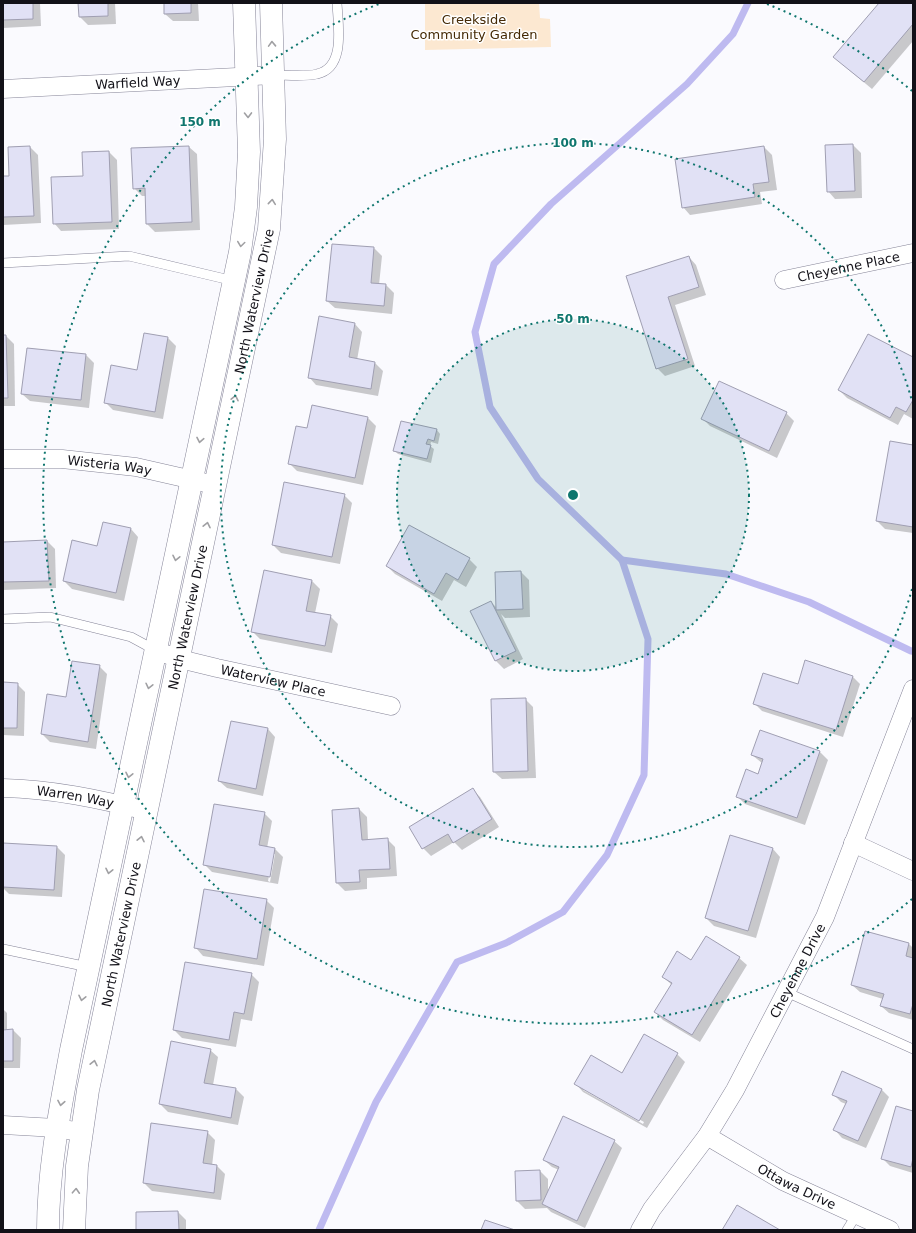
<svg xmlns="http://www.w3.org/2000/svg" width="916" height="1233" viewBox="0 0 916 1233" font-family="'DejaVu Sans',sans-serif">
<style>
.green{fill:#fce8d1}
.shadow{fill:#0003;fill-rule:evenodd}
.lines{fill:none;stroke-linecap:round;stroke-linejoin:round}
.stream{stroke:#bebaf0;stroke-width:7}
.building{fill:#e1e1f5;stroke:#a09fb2}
.lane-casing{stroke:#868598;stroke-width:10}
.street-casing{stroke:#868598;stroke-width:19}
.secondary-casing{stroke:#868598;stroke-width:23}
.lane{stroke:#fff;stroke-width:9}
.street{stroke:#fff;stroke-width:18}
.secondary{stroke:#fff;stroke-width:22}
.oneway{stroke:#a0a0a3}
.ring{fill:none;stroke:#0f766e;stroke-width:2;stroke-dasharray:2 4}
.labels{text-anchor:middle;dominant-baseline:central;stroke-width:3;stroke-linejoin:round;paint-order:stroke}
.park-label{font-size:13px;fill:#452a05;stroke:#fff}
.street-label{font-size:13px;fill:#121118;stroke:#fff}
.centre{fill:#0f766e;stroke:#fff;stroke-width:2}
.ring-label{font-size:12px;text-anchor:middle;font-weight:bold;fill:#0f766e;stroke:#fff;stroke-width:3;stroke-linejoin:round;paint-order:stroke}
</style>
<rect width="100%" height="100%" fill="#fafafe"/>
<!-- green -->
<path class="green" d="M425,3H539L540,18L550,19L551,47L425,50Z"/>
<!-- shadow -->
<g class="shadow">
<path d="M3,3H40L41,26L3,28Z"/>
<path d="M79,3H115L116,24L88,25L80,17Z"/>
<path d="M165,3H198L199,21H173L165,14Z"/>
<path d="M880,3H913V41L872,89L842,64Z"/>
<path d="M853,145L861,153L862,198L835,199L828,191Z"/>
<path d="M30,147L38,155L41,223L3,225V177H10Z"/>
<path d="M189,147L197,154L200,230L155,232L147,224L146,196H142L134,188Z"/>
<path d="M764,147L772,155L777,190L760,192L762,204L690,215L683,207Z"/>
<path d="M109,152L117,160L119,229L61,231L54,223L84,177Z"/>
<path d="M374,248L382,256L379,285H386L394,293L392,314L335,308L327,301Z"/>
<path d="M689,257L696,265L706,295L675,305L695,366L665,376L657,368L628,277Z"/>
<path d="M355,324L362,332L357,360L375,363L383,371L378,396L316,385L309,377Z"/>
<path d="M144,334L168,338L176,346L163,419L113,410L105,402L138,371Z"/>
<path d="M3,336H6L14,344L15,406H3Z"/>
<path d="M27,349L86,355L94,363L89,408L30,401L22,394Z"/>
<path d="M913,358V419L904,414L898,425L847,398L839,390Z"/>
<path d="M786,413L794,421L777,458L710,426L702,418Z"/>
<path d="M368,418L376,426L363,485L297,471L289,463L308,429Z"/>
<path d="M437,430L440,434L438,444L431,442L430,446L434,449L431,463L398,454L395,451Z"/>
<path d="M913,446V533L885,529L877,521Z"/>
<path d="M344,495L352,503L340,564L281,553L273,545Z"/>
<path d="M131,529L138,537L124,601L72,589L64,581Z"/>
<path d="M47,541L55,549L56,588L3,590V543Z"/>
<path d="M469,559L477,567L466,587L454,580L442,601L395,574L387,566Z"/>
<path d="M521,572L529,580L530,617L505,618L501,614L523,659L504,669L496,661L472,612L491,602L497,608Z"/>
<path d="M312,581L320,589L315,613L330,616L338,624L332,653L260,639L252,631Z"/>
<path d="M99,666L107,674L96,749L50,742L42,734L67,699Z"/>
<path d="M852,676L860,684L843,737L762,711L754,703Z"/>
<path d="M3,683L17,684L25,692L24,736L3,735Z"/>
<path d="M525,699L533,707L536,778L502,779L494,772Z"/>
<path d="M268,729L275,737L263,796L227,788L219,781Z"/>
<path d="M760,731L820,752L828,760L805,825L745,804L737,796L758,775L762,763L752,755Z"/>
<path d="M473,790L480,797L499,827L462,850L454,842L431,856L423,848L410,828Z"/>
<path d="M359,809L367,817L368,840L387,839L395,847L397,876L367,878V889L345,891L337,883Z"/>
<path d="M264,813L272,821L267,848L275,849L283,857L278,884L212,872L204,864ZM273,854H275L270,882L268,881Z"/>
<path d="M57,847L65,855L62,897L9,894L3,888V854Z"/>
<path d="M773,849L780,857L756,938L714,926L706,918Z"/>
<path d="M266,900L274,908L264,966L203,956L196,948Z"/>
<path d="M909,944L913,948V1020L889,1013L881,1006L883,999L860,992L852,985Z"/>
<path d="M739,958L747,965L700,1042L663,1020L655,1012L672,985L663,977L692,961Z"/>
<path d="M251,974L259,982L252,1021L241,1019L236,1047L182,1038L174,1030Z"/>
<path d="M3,1009L7,1013V1030H13L21,1038L20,1068H3Z"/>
<path d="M210,1050L218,1057L213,1085L236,1089L244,1097L238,1125L168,1112L160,1104Z"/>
<path d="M677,1054L685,1062L647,1128L583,1092L576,1084L622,1074ZM583,1088L644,1122L643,1124L583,1090Z"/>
<path d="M881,1089L889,1097L866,1148L842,1138L835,1130L846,1104L841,1102L833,1094Z"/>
<path d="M913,1112V1173L890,1166L883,1159Z"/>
<path d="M207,1132L215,1140L212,1166H217L225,1174L221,1200L152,1191L144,1183Z"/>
<path d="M614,1141L622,1148L585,1228L551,1212L547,1208L525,1209L517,1201L540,1171L548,1179V1192L559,1170L552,1167L544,1160Z"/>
<path d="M178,1212L186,1220V1230H137Z"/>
</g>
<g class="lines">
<!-- stream -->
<g class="stream">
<path d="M622,560L726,574L809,602L911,651"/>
<path d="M319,1230L376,1102L457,962L506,943L563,912L607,855L644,775L648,639L622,560L538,479L490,407L475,332L494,264L551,204L687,84L733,34L748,3"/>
</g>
</g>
<!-- building -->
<g class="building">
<path d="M3,3H33V19L3,20Z"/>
<path d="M78,3H108V16L79,17Z"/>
<path d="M164,3H191V13L164,14Z"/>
<path d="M879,3H913V24L864,82L833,57Z"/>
<path d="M853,144L855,191L827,192L825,145Z"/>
<path d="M30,146L34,216L3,217V176H9L8,147Z"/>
<path d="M189,146L192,222L146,224L145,188L133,189L131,148Z"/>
<path d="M764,146L769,182L753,184L755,197L682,208L675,159Z"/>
<path d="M109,151L112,222L53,224L51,177L83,176L82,152Z"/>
<path d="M332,244L374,247L371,283L386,284L384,306L326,301Z"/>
<path d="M689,256L699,287L668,297L688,359L656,369L626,276Z"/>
<path d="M319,316L355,323L349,357L375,362L371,389L308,378Z"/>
<path d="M144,333L168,337L155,412L104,403L111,365L137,370Z"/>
<path d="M868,334L913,357V400L906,412L896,407L890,418L838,390Z"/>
<path d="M3,335H6L8,398H3Z"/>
<path d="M27,348L86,354L81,400L21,394Z"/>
<path d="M719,381L787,412L769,451L701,419Z"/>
<path d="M312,405L368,417L355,478L288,464L296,426L307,428Z"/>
<path d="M401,421L437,429L434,441L428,439L426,444L431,445L427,459L393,451Z"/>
<path d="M890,441L913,445V527L876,521Z"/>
<path d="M284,482L345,494L332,557L272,545Z"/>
<path d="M103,522L131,528L116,593L63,581L72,540L97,546Z"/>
<path d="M409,525L470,558L458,580L446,573L434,594L386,566Z"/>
<path d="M47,540L49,581L3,582V542Z"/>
<path d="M264,570L312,580L306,611L331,615L325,646L251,632Z"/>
<path d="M521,571L523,609L496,610L495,572Z"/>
<path d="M491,601L516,651L495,661L470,611Z"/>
<path d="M805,660L853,676L836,730L753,704L763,673L798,684Z"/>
<path d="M72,661L100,665L88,742L41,734L47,694L66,697Z"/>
<path d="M3,682L18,683L17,728H3Z"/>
<path d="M526,698L528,771L493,772L491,699Z"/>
<path d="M231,721L268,728L256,789L218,781Z"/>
<path d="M760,730L820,751L797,818L736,797L746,769L758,774L763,759L751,755Z"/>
<path d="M473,788L492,819L453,843L448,834L422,849L409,827Z"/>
<path d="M214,804L265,812L259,845L275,848L270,877L203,865Z"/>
<path d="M359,808L362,840L388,838L390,869L359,870L360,882L336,883L332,810Z"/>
<path d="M730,835L773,848L748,931L705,918Z"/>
<path d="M3,843L57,846L54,890L3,887Z"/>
<path d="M204,889L267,899L257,959L194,948Z"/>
<path d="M865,931L909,943L906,956L913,958V1004L910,1014L880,1006L884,994L851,985Z"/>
<path d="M706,936L740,957L692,1035L654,1012L672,983L662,977L677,951L691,960Z"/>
<path d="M185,962L252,973L244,1014L234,1012L229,1040L173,1030Z"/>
<path d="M13,1029V1061H3V1030Z"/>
<path d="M644,1034L678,1053L639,1121L574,1084L591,1055L622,1073Z"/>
<path d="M171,1041L211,1049L204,1083L236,1088L231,1118L159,1104Z"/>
<path d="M842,1071L882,1089L858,1141L833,1130L847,1101L832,1095Z"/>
<path d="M896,1106L913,1111V1158L911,1167L881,1159Z"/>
<path d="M563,1116L615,1140L577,1221L542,1204L559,1167L543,1160Z"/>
<path d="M151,1123L208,1131L203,1163L217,1165L214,1193L143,1183Z"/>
<path d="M540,1170L541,1200L516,1201L515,1171Z"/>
<path d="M737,1205L780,1230H722Z"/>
<path d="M178,1211L179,1230H136V1212Z"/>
<path d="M485,1220L515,1230H481Z"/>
</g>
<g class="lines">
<!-- lane casing -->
<g class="lane-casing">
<g id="lane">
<path d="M274,75C287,75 304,77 317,74C346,68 338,25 337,3"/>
<path d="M3,263L129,256L234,281"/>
<path d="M3,619L50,617L131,637L155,650"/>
<path d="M3,949L88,967"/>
<path d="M786,992L913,1049"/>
<path d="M847,1230L857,1214"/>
</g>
</g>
<!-- street casing -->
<g class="street-casing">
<g id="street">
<path id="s1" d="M3,89L274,75"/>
<path id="s2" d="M784,280L913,253"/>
<path id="s3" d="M3,459H62L136,467L215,485"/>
<path id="s4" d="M157,651L180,659L217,668L391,706"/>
<path id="s5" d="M3,788C52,789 99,799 147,811"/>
<path d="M853,843L913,871"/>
<path d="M3,1125L56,1128L81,1132"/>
<path id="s6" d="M707,1136L783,1181L890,1230"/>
<path id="s7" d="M640,1230L652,1209L707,1136L735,1090L825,917L913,689"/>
</g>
</g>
<!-- secondary casing -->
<g class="secondary-casing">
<g id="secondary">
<path d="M48,1230C48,1169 60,1110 71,1050L240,252L246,207L249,152L244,3"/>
<path id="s8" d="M74,1230L77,1166L88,1090L269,229L275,139L271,3"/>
</g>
</g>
<!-- lane -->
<use href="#lane" class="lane"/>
<!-- street -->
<use href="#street" class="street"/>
<!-- secondary -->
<use href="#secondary" class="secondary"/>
</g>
<!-- one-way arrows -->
<defs><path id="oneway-chevron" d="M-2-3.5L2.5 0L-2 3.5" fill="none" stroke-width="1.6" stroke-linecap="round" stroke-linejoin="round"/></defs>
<g class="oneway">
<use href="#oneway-chevron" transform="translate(272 44) rotate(-92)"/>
<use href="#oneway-chevron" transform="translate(248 115) rotate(89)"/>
<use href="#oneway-chevron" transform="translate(272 202) rotate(-84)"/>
<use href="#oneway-chevron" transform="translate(241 244) rotate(98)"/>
<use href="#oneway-chevron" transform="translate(235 398) rotate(-78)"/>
<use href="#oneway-chevron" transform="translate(200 440) rotate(101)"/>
<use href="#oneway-chevron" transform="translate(207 525) rotate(-78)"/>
<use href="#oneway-chevron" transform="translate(176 558) rotate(102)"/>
<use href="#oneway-chevron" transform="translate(149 686) rotate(103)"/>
<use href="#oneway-chevron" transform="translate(129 775) rotate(102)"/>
<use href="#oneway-chevron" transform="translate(141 839) rotate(-78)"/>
<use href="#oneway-chevron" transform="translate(109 871) rotate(102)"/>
<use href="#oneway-chevron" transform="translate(82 998) rotate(102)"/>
<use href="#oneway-chevron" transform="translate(94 1063) rotate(-78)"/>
<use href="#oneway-chevron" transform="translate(61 1103) rotate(100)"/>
<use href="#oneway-chevron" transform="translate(76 1191) rotate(-87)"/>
</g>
<!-- distance rings -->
<circle cx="573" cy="495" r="176" fill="#0f766e" fill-opacity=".12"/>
<g class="ring">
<circle cx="573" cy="495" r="176"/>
<path d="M912 589A352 352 0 1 1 912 401"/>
<path d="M912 899A528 528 0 1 1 379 4M767 4A528 528 0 0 1 912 91"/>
</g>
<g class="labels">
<!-- park labels -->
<g class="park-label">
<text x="474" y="19">Creekside<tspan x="474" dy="15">Community Garden</tspan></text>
</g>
<!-- street labels -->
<g class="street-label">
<text stroke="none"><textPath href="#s1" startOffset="135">Warfield Way</textPath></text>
<text stroke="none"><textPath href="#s2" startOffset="66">Cheyenne Place</textPath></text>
<text stroke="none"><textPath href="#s8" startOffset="947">North Waterview Drive</textPath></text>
<text stroke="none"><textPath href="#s3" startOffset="107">Wisteria Way</textPath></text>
<text stroke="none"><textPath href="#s8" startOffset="624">North Waterview Drive</textPath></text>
<text stroke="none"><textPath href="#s4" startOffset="120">Waterview Place</textPath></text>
<text stroke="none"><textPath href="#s5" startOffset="73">Warren Way</textPath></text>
<text stroke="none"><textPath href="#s8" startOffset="300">North Waterview Drive</textPath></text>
<text stroke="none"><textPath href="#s7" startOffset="304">Cheyenne Drive</textPath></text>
<text stroke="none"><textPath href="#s6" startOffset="103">Ottawa Drive</textPath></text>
</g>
</g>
<circle cx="573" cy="495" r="6" class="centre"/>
<g class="ring-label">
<text x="200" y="126">150 m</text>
<text x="573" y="147">100 m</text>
<text x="573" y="323">50 m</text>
</g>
<!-- border -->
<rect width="916" height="1233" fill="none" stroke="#121118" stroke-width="8"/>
</svg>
